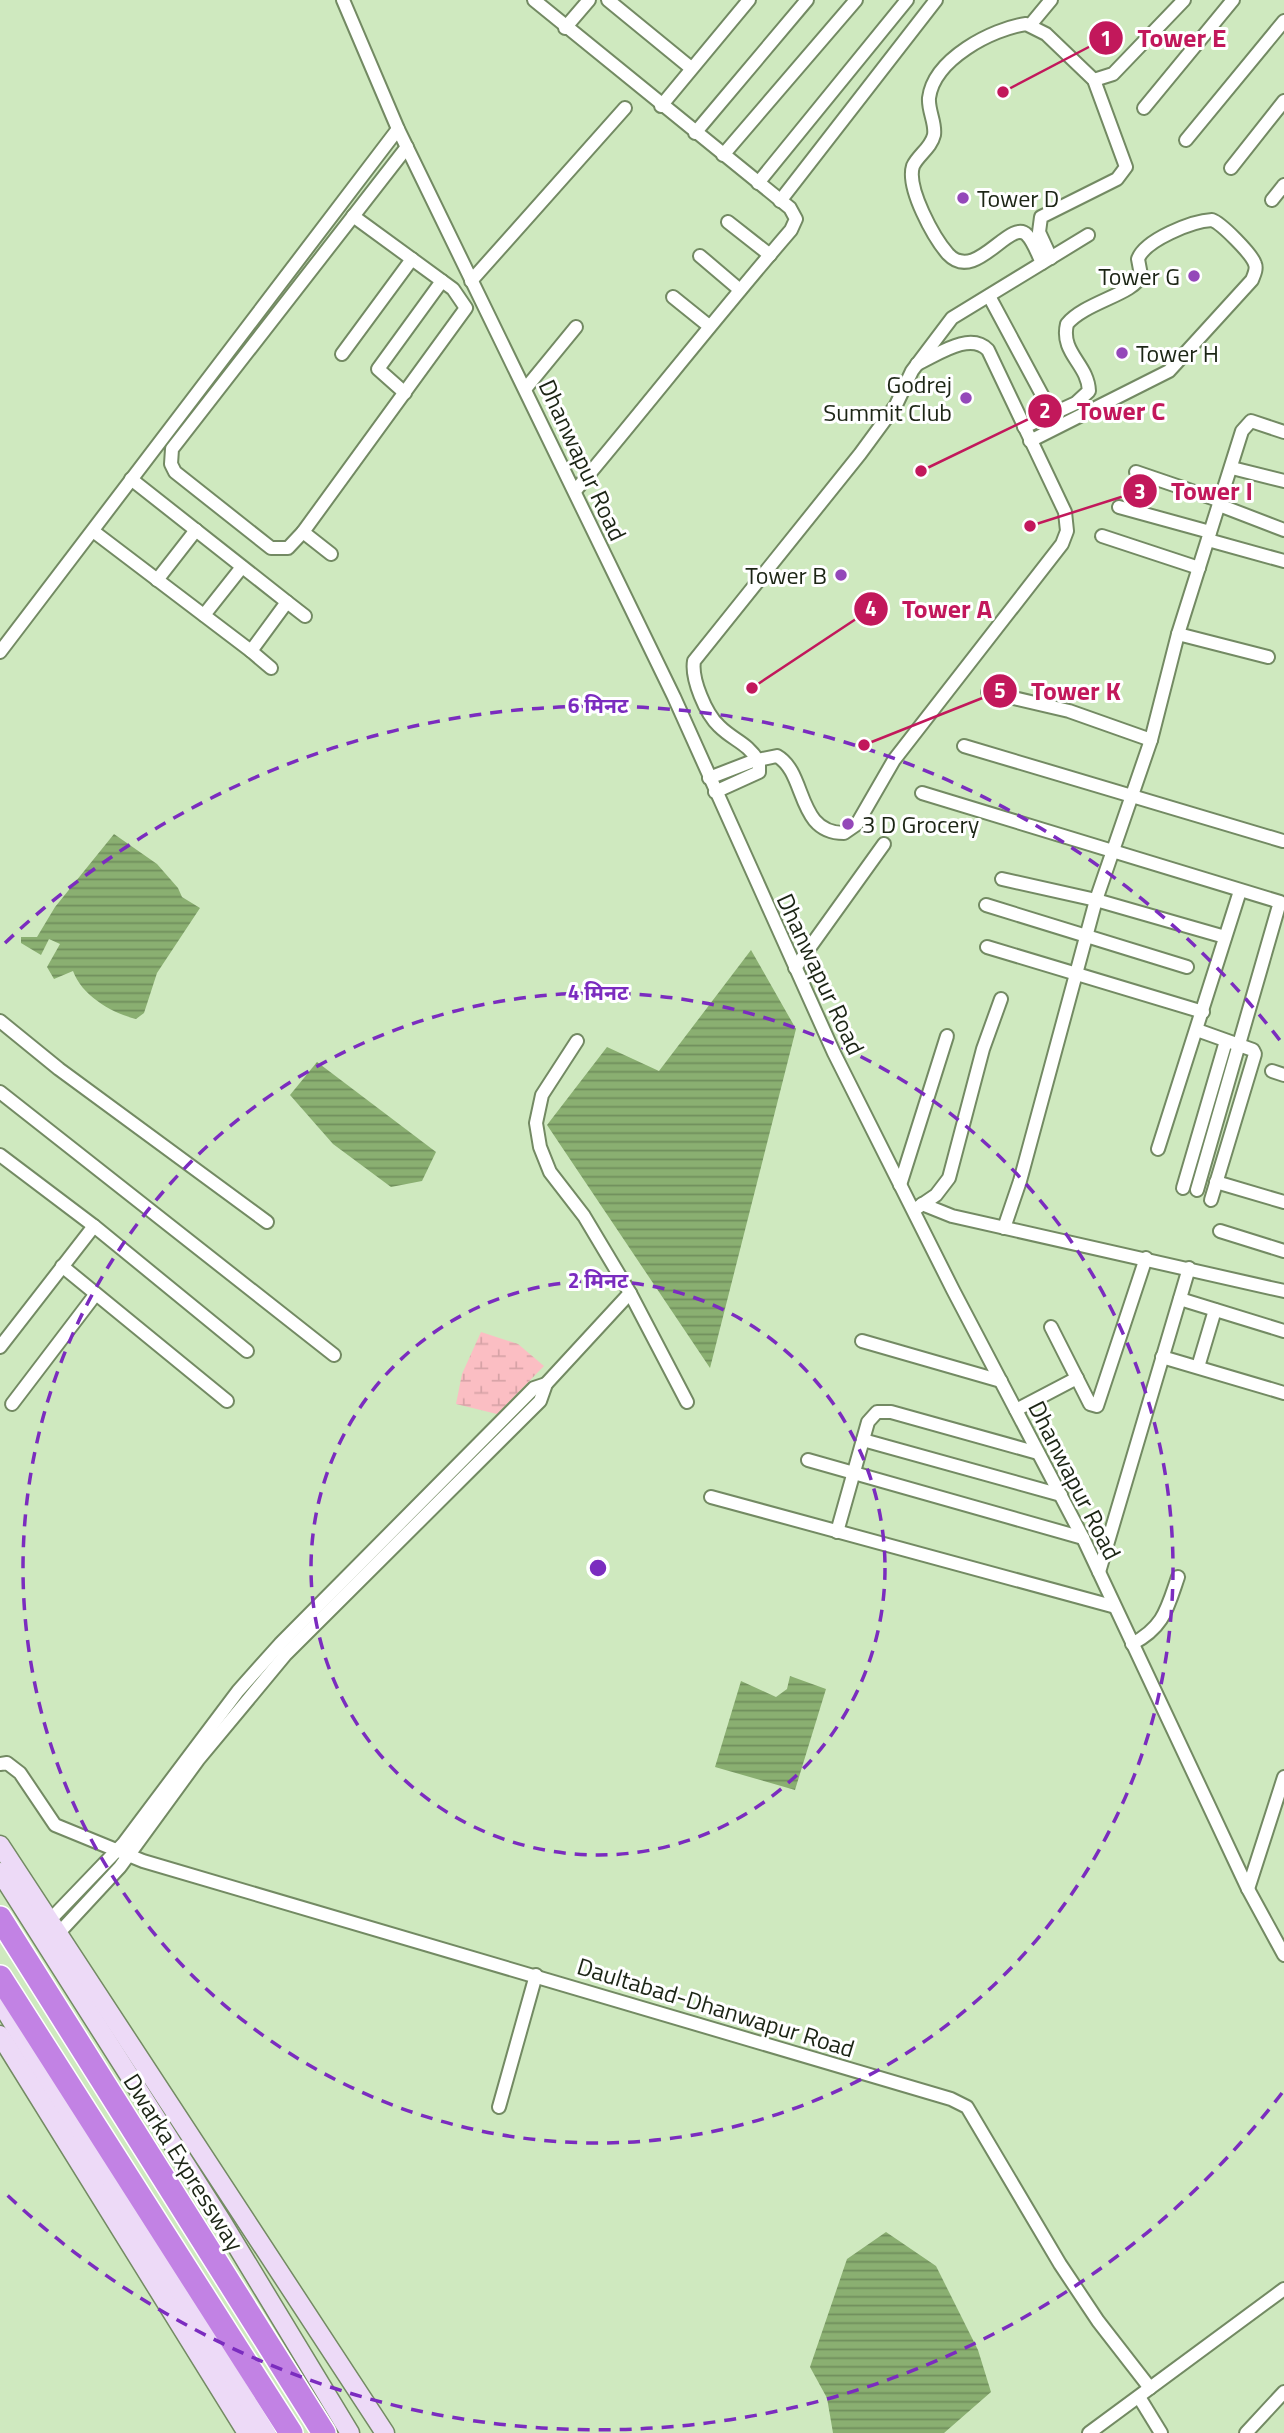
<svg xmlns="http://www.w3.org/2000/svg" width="1284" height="2433" viewBox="0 0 1284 2433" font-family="'Titillium Web','Noto Sans Devanagari',sans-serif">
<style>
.wetland{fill:url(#wetland-marsh)}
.water{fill:url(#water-rules)}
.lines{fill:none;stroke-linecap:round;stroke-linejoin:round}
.street-casing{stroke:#738a63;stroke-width:16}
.secondary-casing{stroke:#738a63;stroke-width:21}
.highway-casing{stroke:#fff;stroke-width:26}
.street{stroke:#fff;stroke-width:12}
.secondary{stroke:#eddaf7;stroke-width:18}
.highway{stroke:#c282e4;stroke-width:23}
.ring{fill:none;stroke:#7b2cbf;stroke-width:3.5;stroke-dasharray:12 9}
.poi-dot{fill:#9448b9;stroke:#fff;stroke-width:2.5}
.labels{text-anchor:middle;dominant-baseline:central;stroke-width:6;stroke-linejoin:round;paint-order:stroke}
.poi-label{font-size:24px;fill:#1c2515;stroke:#fff;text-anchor:start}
.street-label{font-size:24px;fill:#1c2515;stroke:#fff}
.centre{fill:#7b2cbf;stroke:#fff;stroke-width:3.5}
.ring-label{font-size:21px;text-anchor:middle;font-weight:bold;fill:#7b2cbf;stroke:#fff;stroke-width:6;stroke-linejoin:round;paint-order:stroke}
.leader{fill:none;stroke:#c2185b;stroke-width:2.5}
.callout-dot{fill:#c2185b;stroke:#fff;stroke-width:2.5}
.mark-label{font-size:21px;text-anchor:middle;font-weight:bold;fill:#fff}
.callout-label{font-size:26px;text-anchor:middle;font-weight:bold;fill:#c2185b;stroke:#fff;stroke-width:6;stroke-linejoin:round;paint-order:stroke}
</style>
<defs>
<pattern id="wetland-marsh" width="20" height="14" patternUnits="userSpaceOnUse" patternTransform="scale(1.75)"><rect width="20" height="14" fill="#fbbec3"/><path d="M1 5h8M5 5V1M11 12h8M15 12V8" fill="none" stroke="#d7a3a7"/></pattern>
<pattern id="water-rules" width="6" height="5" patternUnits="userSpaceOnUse" patternTransform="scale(1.75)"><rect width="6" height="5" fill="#8aaf71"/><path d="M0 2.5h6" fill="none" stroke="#708e5c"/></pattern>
</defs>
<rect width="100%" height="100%" fill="#cfe9bf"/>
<!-- wetland -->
<path class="wetland" d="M481,1332L518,1344L544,1366L497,1414L456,1404L462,1374Z"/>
<!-- water -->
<g class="water">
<path d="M114,834L157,864L178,888L182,897L200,908L157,973L144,1013L136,1019C112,1013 82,996 73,971L54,979L47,967L60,944L49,939L41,955L21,943V937H37L55,907Z"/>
<path d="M751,950L796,1029L710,1368L547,1125L607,1047L659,1071Z"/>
<path d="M317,1062L436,1152L422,1181L391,1187L333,1144L290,1095Z"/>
<path d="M790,1676L826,1689L795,1790L715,1767L741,1681L776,1697L787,1689Z"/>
<path d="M886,2232L936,2266L978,2350L991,2392L944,2433H833L827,2398L810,2367L847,2259Z"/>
</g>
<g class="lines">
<!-- street casing -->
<g class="street-casing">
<g id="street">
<path d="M343,0L398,129L674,697L834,1053L953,1290L1083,1538L1248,1889L1284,1955"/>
<path d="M534,0L790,208L796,219L791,230C717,316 648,404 575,491"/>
<path d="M608,0L691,68"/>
<path d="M1031,24L1051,0"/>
<path d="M565,28L589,0"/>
<path d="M1094,80L1113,74L1184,0"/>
<path d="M661,106L749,0"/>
<path d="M1144,108L1233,0"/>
<path d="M695,133L807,0"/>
<path d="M1186,140L1284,21"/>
<path d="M723,155L856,0"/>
<path d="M1231,168L1284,101"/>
<path d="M758,183L907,0"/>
<path d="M1272,200L1284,185"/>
<path d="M780,201L936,0"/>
<path d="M728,222L770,255"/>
<path d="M700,256L740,290"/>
<path d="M1042,263C1038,255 1034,242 1027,235C1010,217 976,284 948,254C934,238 906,188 913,166C918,155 931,148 934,135C936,123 928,111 929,98C934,59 992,29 1026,24L1046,34L1094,80L1126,167L1117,179L1041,217L1039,232L1051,258"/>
<path d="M471,281L625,108"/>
<path d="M989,296L1055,419"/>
<path d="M673,297L709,326"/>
<path d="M342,354L412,259"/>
<path d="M526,388L576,327"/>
<path d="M405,393L378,369L442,281"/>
<path d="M1024,427L1076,403L1089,391C1088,364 1060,353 1067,324C1085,302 1135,294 1141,275L1138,259C1145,240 1192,221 1212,220C1221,223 1252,254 1255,264C1257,269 1254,275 1252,280L1169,371L1030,441"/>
<path d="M1232,468L1284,481"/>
<path d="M1136,472L1221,501"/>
<path d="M1219,505L1284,530"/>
<path d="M1119,507L1210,532"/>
<path d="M93,531L251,651L287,602L131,479"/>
<path d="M303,532L288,548H271L175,472L171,464L172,449L407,147"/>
<path d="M1102,536L1199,568"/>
<path d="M1208,540L1284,561"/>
<path d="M331,554L303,532L466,308L453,289L353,216"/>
<path d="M157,580L196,530"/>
<path d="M287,602L305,616"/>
<path d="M204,615L242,567"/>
<path d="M1178,634L1268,657"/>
<path d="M251,651L271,668"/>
<path d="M0,652L398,129"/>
<path d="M988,692L1069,711L1151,740"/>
<path d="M964,746L1283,841"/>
<path d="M759,762C747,742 734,741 719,726C706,714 691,679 694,661L860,454L896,405L912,371L952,318L1088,235"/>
<path d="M709,778L753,761L777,756C807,773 796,833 844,833L857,824L894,760L1062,544L1067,531L1065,512L988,350C970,331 937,355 917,364"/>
<path d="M715,792L759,772V762"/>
<path d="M922,793L1280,902L1197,1190"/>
<path d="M1002,879L1096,900L1225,937"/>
<path d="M986,905L1187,967"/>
<path d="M987,947L1203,1012"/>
<path d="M795,968L884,844"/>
<path d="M0,1021L59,1069L267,1222"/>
<path d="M1197,1030L1253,1050L1255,1054L1211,1200"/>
<path d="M577,1041L542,1095L536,1123L540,1147L550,1172L584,1216L630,1293L687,1402"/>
<path d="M1272,1071L1284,1075"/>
<path d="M0,1092L334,1355"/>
<path d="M1158,1149L1240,891"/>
<path d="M0,1155L94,1226L247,1351"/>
<path d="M1216,1182L1284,1202"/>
<path d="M900,1185L947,1036"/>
<path d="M1183,1188L1226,1041"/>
<path d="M922,1204L952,1216L1284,1291"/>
<path d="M917,1208L936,1195L949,1178L983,1049L1001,999"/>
<path d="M1004,1228L1020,1181L1096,900L1151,740L1178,634L1242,431L1251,421L1284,432"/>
<path d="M1220,1231L1284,1251"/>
<path d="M62,1266L227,1401"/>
<path d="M1180,1299L1284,1331"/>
<path d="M1051,1327L1090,1404L1097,1406L1146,1258"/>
<path d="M862,1341L1001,1381"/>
<path d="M0,1347L94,1226"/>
<path d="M1162,1357L1284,1393"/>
<path d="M1198,1367L1215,1310"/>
<path d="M12,1404L95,1295"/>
<path d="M1016,1410L1077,1378"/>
<path d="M863,1440L1061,1495"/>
<path d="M808,1460L1083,1538"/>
<path d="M711,1497L1112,1606"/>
<path d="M837,1532L868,1422L877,1412H891L1038,1453"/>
<path d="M1099,1572L1189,1268"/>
<path d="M1132,1644C1164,1627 1167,1609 1178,1577"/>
<path d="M0,1764L7,1763L20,1773L55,1825L143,1861L951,2099L967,2107L1060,2264L1098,2321L1150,2388"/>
<path d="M1248,1889L1284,1777"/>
<path d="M48,1922L123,1844L238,1691L280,1644L534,1388L546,1384"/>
<path d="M57,1935L120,1867L198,1760L286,1654L540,1401L546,1384L630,1293"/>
<path d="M499,2107L536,1975"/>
<path d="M1139,2397L1161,2433"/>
<path d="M1089,2433L1284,2289"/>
<path d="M1246,2433L1284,2392"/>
</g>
</g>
<!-- secondary casing -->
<g class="secondary-casing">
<g id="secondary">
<path d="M0,1845L385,2433"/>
<path d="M0,1872L221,2220L350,2433"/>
<path d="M0,2002L266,2433"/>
<path d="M0,2035L247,2433"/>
</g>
</g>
<!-- highway casing -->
<g class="highway-casing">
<g id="highway">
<path d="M0,1918L324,2433"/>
<path d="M0,1977L291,2433"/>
</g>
</g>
<!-- street -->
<use href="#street" class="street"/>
<!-- secondary -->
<use href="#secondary" class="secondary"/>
<!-- highway -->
<use href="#highway" class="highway"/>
</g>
<!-- distance rings -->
<g class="ring">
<circle cx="598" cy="1568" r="287"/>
<circle cx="598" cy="1568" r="575"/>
<path d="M1282 2093A862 862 0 0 1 5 2193M5 943A862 862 0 0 1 1282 1043"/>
</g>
<!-- markers -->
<g class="poi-dot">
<circle cx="963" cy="198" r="7"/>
<circle cx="1194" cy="276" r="7"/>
<circle cx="1122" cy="353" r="7"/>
<circle cx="966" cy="398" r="7"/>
<circle cx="841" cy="575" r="7"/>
<circle cx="848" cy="824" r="7"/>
</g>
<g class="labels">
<!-- poi labels -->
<g class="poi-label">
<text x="977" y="198">Tower D</text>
<text x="1180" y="276" text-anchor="end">Tower G</text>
<text x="1136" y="353">Tower H</text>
<text x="952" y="384" text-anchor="end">Godrej<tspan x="952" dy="28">Summit Club</tspan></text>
<text x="827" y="575" text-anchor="end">Tower B</text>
<text x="862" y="824">3 D Grocery</text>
</g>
<!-- street labels -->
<g class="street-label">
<text transform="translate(583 460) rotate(65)">Dhanwapur Road</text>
<text transform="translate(821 974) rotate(65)">Dhanwapur Road</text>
<text transform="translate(1075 1480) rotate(63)">Dhanwapur Road</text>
<text transform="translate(716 2007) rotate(17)">Daultabad-Dhanwapur Road</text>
<text transform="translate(184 2162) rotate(58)">Dwarka Expressway</text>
</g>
</g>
<circle cx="598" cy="1568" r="10" class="centre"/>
<g class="ring-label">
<text x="598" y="713">6 मिनट</text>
<text x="598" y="1000">4 मिनट</text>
<text x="598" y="1288">2 मिनट</text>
</g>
<!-- callouts -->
<path class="leader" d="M1003 92L1106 38M921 471L1045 411M1030 526L1140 491M752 688L871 609M864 745L1000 691"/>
<g class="callout-dot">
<circle cx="1003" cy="92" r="7"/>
<circle cx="921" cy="471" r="7"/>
<circle cx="1030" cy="526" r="7"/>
<circle cx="752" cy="688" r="7"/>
<circle cx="864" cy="745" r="7"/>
<circle cx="1106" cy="38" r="18"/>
<circle cx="1045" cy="411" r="18"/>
<circle cx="1140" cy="491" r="18"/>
<circle cx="871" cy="609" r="18"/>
<circle cx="1000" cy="691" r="18"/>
</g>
<g class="mark-label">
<text x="1106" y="46">1</text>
<text x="1045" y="418">2</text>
<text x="1140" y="499">3</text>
<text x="871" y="616">4</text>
<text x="1000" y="698">5</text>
</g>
<g class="callout-label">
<text x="1182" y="47">Tower E</text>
<text x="1121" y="420">Tower C</text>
<text x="1212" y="500">Tower I</text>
<text x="947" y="618">Tower A</text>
<text x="1076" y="700">Tower K</text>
</g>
</svg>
